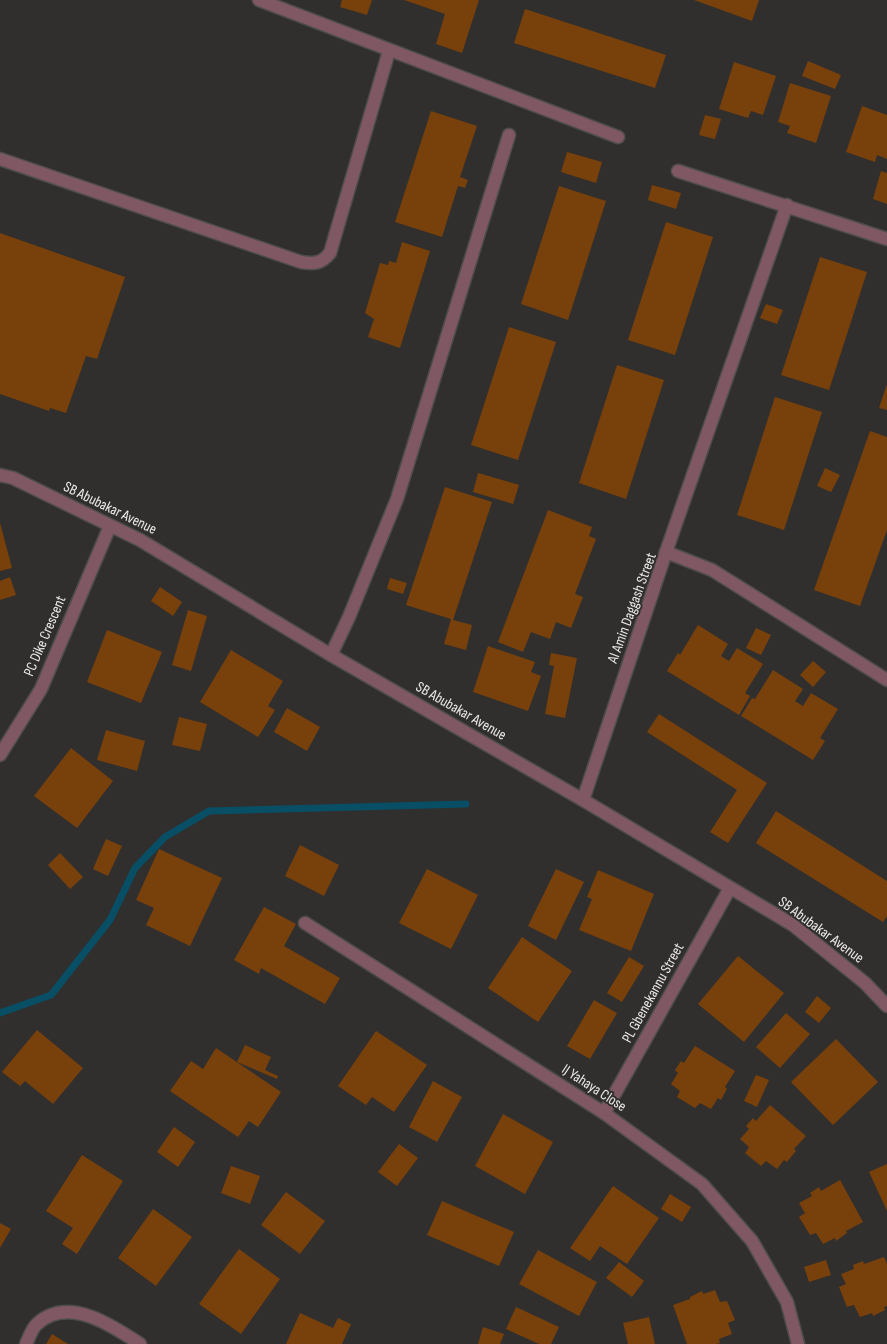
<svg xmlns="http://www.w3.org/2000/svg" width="887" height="1344" viewBox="0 0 887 1344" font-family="'Sofia Sans Condensed',sans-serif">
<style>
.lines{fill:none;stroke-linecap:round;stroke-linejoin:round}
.stream{stroke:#084f66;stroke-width:7}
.building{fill:#78400b}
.minor-casing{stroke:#4e4d4b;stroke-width:15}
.minor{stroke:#805863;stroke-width:12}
.labels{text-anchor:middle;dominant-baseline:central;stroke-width:4;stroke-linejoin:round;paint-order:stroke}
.street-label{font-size:15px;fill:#e9e9e7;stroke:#302f2d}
</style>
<rect width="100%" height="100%" fill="#302f2d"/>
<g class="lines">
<!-- stream -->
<path class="stream" d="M0,1013L51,995L110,920L135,868L165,837L209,811L466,804"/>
</g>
<!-- building -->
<g class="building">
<path d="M342,0H372L367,15L340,7Z"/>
<path d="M404,0H479L462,53L436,44L445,14Z"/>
<path d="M694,0H759L752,21Z"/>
<path d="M525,9L666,55L655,88L514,43Z"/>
<path d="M808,61L841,75L835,89L802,76Z"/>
<path d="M734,62L776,76L763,115L751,111L748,118L719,109Z"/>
<path d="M790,83L831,96L816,143L787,133L790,126L778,122Z"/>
<path d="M862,106L887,115V159L877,155L875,162L846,152Z"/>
<path d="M431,111L477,126L460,177L468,180L465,188L458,186L442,237L395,222Z"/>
<path d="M705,115L721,119L715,139L699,135Z"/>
<path d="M567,152L602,162L596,183L561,172Z"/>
<path d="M881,171L887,173V204L873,199Z"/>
<path d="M652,185L681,193L676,209L648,200Z"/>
<path d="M559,186L606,201L568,320L521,304Z"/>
<path d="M666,222L713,237L675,355L628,340Z"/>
<path d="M0,233L125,277L97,359L86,356L66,413L50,408L49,411L0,394Z"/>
<path d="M402,242L430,251L400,348L368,337L374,319L365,313L380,263L388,265L389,261L396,263Z"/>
<path d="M820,257L867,272L829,390L781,375Z"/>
<path d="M766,304L783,310L777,324L760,318Z"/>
<path d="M509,327L556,342L518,460L471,445Z"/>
<path d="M617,365L664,380L626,499L579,483Z"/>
<path d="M887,384V410L879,408Z"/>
<path d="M775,397L822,412L784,530L737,515Z"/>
<path d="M870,431L887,437V530L860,606L814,590Z"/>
<path d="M825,468L840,475L831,492L817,486Z"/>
<path d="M478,473L519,485L513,504L473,492Z"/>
<path d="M445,487L492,502L453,620L472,625L466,650L444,644L451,619L406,605Z"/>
<path d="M548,510L592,527L589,536L596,539L575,594L583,597L571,628L556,622L550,639L531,632L523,652L498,642Z"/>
<path d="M0,523L12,568L0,571Z"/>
<path d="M10,577L16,595L0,600V581Z"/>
<path d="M390,578L407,583L403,594L387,589Z"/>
<path d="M160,587L182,602L173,616L151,601Z"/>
<path d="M188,610L207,616L191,671L172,665Z"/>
<path d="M698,625L728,644L721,656L729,661L737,648L763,664L745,693L750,696L739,715L667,671L678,653L680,655Z"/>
<path d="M756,628L771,635L761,655L746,648Z"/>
<path d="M107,630L162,652L141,703L87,682Z"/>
<path d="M488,646L535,662L531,672L541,676L528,711L473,692Z"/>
<path d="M231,650L283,681L268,706L275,710L258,737L200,702Z"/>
<path d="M551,653L577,658L565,718L545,714L554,666L549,665Z"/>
<path d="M813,661L826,672L813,687L800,675Z"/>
<path d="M773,670L803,689L795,701L803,706L811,693L838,709L820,738L825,741L813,760L741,716L752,698L755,699Z"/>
<path d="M287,708L320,727L307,751L274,732Z"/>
<path d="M659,714L767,783L728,843L710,832L737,790L647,732Z"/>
<path d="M179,717L207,724L200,751L172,745Z"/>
<path d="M106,730L145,741L137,771L97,760Z"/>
<path d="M71,748L113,781L77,828L34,796Z"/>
<path d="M776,811L887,881V916L883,922L756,843Z"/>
<path d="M106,839L122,846L108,876L93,869Z"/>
<path d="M300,845L339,865L324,896L285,876Z"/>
<path d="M159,849L222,878L190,946L146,925L154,908L136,900Z"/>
<path d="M60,853L83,877L70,889L48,865Z"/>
<path d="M427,869L478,895L451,949L399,923Z"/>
<path d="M556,869L584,882L556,940L528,926Z"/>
<path d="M598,870L654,894L631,951L579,930L592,899L587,897Z"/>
<path d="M264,907L296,924L284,946L340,978L325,1004L261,968L259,974L234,960Z"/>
<path d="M522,937L572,971L538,1022L488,988Z"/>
<path d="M738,956L784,993L744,1042L698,1004Z"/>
<path d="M629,957L644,966L622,1002L607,993Z"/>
<path d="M817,996L831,1008L819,1023L805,1012Z"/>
<path d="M594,1000L617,1013L590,1059L567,1046Z"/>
<path d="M786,1013L810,1034L780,1068L756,1047Z"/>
<path d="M37,1030L83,1068L53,1104L25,1081L20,1086L2,1072Z"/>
<path d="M376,1031L427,1065L394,1112L372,1097L366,1105L338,1086Z"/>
<path d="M836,1039L878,1082L833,1125L791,1082Z"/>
<path d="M245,1045L271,1057L265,1070L278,1076L277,1079L237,1062Z"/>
<path d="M695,1046L735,1071L725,1087L727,1089L721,1100L718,1098L711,1109L700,1103L695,1108L677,1097L680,1091L671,1084L678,1073L675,1070L681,1061L684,1063Z"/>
<path d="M216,1048L281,1092L258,1127L249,1121L238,1137L170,1091L191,1061L203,1069Z"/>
<path d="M756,1075L769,1080L757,1107L744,1101Z"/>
<path d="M433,1081L462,1097L437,1142L409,1127Z"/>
<path d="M770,1105L806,1136L794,1149L796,1151L787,1162L784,1160L777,1169L766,1161L761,1166L745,1153L749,1147L740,1139L749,1129L746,1126L753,1118L756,1121Z"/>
<path d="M503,1114L553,1142L525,1194L475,1166Z"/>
<path d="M174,1127L195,1142L178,1167L157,1152Z"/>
<path d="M399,1144L418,1158L397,1186L378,1172Z"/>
<path d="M82,1155L123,1181L77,1254L62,1244L73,1228L46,1211Z"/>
<path d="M887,1164V1211L869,1172Z"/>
<path d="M231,1166L260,1176L250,1204L221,1193Z"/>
<path d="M840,1180L863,1222L846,1231L847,1233L836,1241L835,1238L823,1244L816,1233L810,1235L799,1217L805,1213L799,1203L812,1196L810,1193L819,1187L821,1191Z"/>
<path d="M613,1186L659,1218L627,1264L600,1246L590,1261L570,1248Z"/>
<path d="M286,1192L325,1221L300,1254L261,1225Z"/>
<path d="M670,1194L691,1207L682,1222L661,1209Z"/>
<path d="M442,1201L514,1232L499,1266L427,1235Z"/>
<path d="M153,1209L192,1237L156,1286L118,1258Z"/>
<path d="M0,1223L11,1229L0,1248Z"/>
<path d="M239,1249L280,1279L241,1334L199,1304Z"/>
<path d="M538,1250L597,1282L579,1316L519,1284Z"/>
<path d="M884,1257L887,1264V1306L884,1307L885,1310L873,1316L872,1313L860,1317L854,1305L847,1307L839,1287L846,1284L841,1274L854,1269L853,1265L863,1261L864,1264Z"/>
<path d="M826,1260L831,1275L809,1282L804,1267Z"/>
<path d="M619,1262L644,1281L632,1297L606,1278Z"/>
<path d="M715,1290L720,1302L727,1301L735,1320L728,1323L732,1334L719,1339L720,1343L716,1344H687L673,1305L690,1299V1297L702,1291L703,1294Z"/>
<path d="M516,1307L559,1327L551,1344H539L506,1329Z"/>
<path d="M300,1313L333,1328L338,1318L351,1324L342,1344H286Z"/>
<path d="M649,1317L655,1344H628L623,1323Z"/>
<path d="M483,1327L504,1334L500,1344H478Z"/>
<path d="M52,1334L68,1344H46Z"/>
</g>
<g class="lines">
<!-- minor casing -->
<g class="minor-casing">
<g id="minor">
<path d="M259,0L618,137"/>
<path d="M0,159L301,262C314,264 321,264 330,253L389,51"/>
<path d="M678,171L887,239"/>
<path d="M0,475L13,478L140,540L331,655L583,800L793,925L865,983L887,1006"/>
<path d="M666,552L787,205"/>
<path d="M331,655L349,617L397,499L509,135"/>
<path d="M0,755L41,689L110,526"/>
<path d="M583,800L666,552L712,570L887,680"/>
<path d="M305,923L604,1113L702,1184L752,1241L787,1302L798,1344"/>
<path d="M604,1113L730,888"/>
<path d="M26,1344C29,1338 32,1328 37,1324C68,1295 113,1326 140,1344"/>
</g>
</g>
<!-- minor -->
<use href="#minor" class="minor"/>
</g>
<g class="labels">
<!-- street labels -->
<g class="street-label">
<text transform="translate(110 508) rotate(26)">SB Abubakar Avenue</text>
<text transform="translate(632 608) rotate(-70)">Al Amin Daggash Street</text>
<text transform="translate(45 636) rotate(-67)">PC Dike Crescent</text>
<text transform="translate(461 711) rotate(30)">SB Abubakar Avenue</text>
<text transform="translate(821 930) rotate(36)">SB Abubakar Avenue</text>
<text transform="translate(653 993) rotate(-61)">PL Gbenekannu Street</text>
<text transform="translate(594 1088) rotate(33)">IJ Yahaya Close</text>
</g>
</g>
</svg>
